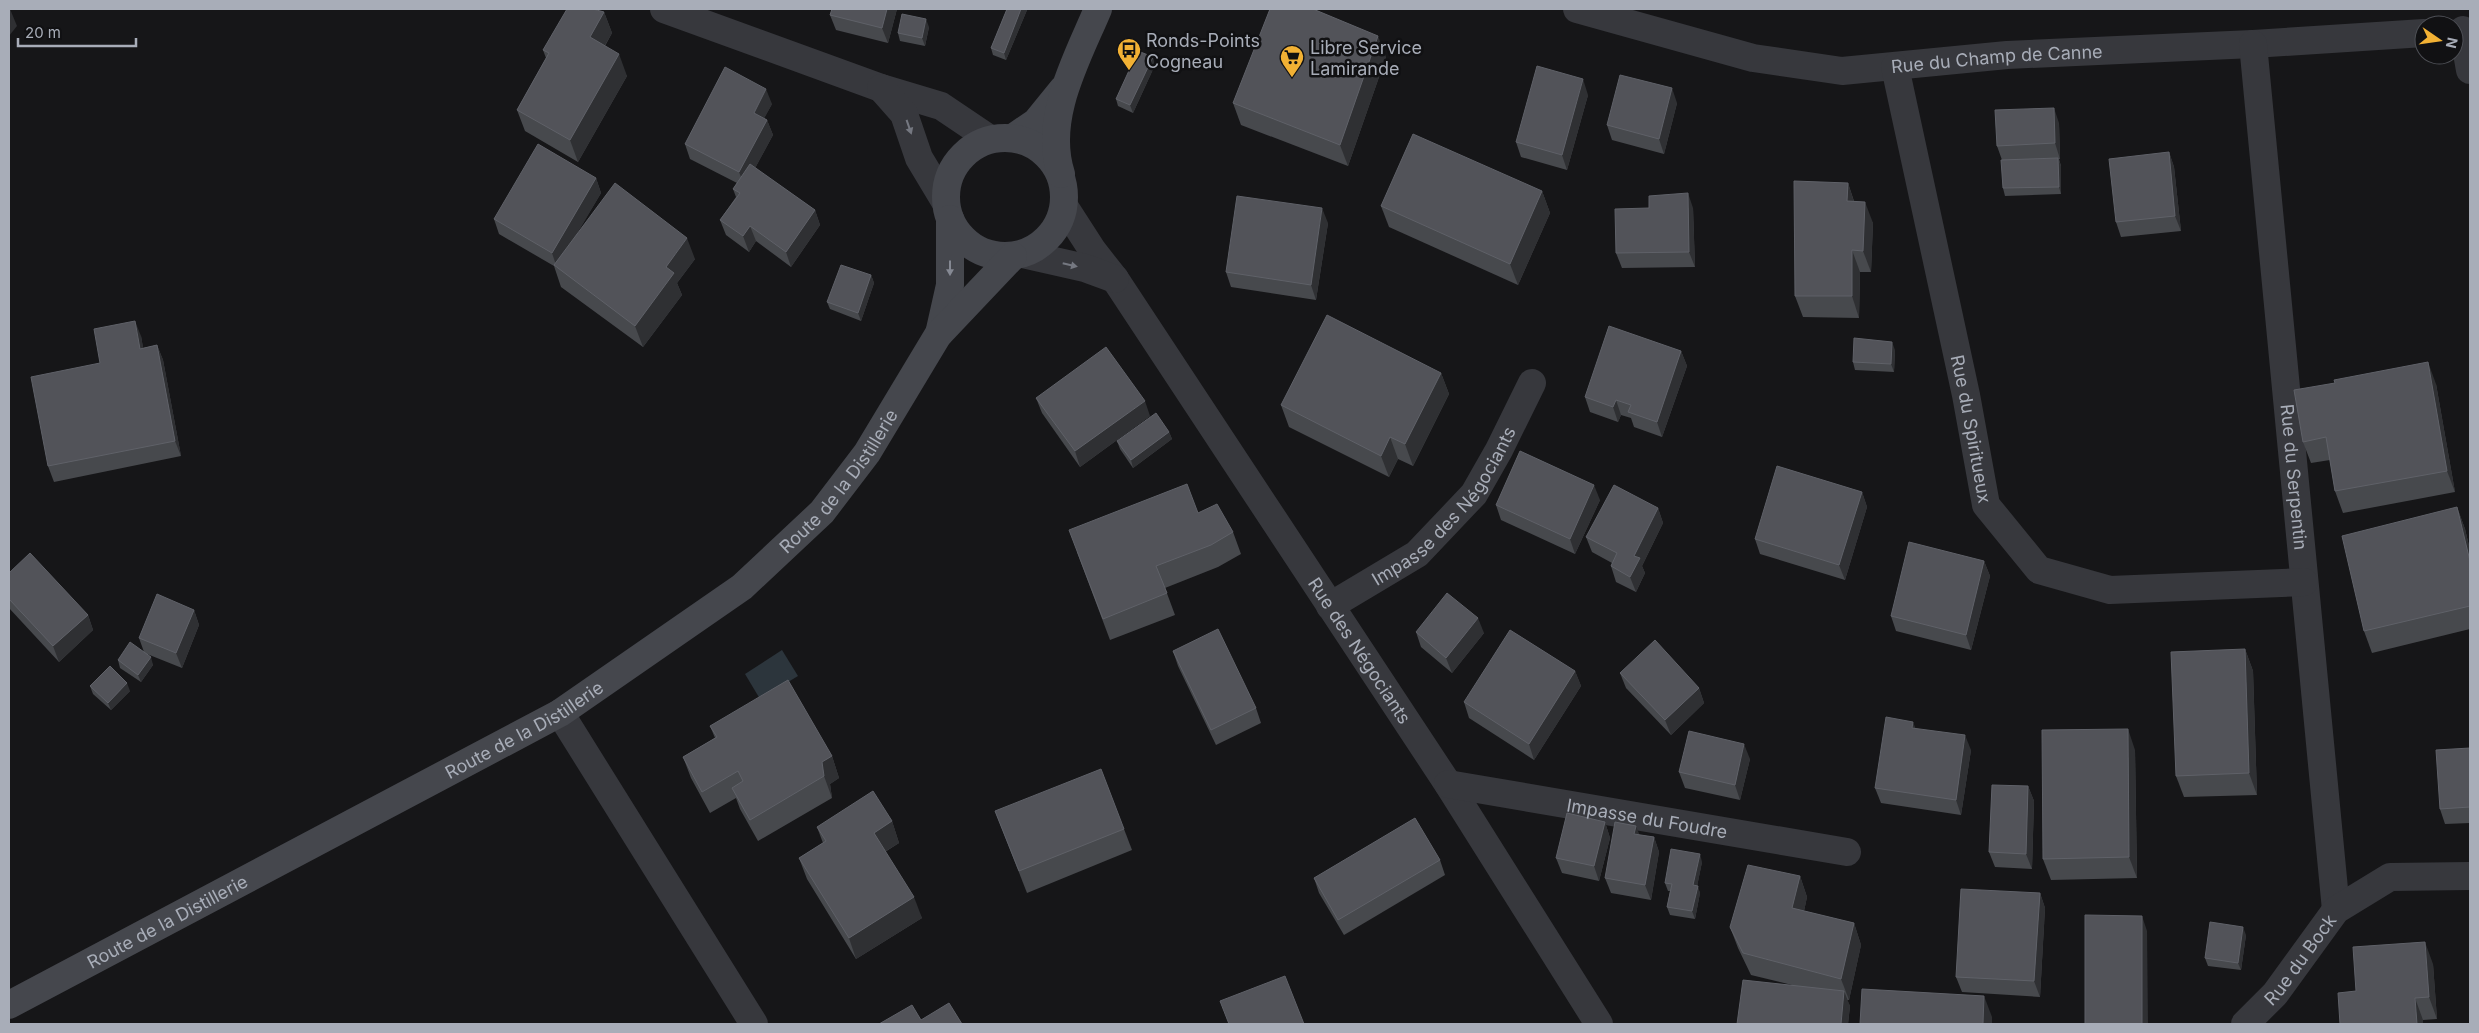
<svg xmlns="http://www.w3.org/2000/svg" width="2479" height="1033" viewBox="0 0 2479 1033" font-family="Inter,sans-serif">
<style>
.water{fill:#2c353c}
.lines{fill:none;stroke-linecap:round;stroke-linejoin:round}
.street{stroke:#37383d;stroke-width:28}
.secondary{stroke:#45474d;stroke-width:28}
.wall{fill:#47494d}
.shaded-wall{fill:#2f3033}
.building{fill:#525359;stroke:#5f6168}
.oneway{fill:#757881}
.oneway2{fill:#858993}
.labels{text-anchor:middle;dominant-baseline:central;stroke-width:5;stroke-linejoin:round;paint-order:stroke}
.poi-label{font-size:18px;fill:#a8adb8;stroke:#111113;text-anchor:start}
.street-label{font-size:18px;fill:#a8adb8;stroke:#111113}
</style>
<rect width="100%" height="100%" fill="#161618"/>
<!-- water -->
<path class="water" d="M782,650L798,676L760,699L745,674Z"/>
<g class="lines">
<!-- street -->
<g class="street">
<path d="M664,9L881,88L941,106L990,139"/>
<path id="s1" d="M1577,9L1753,58L1842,71L2007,55L2253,44L2424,33"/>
<path d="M2463,30L2470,70"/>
<path id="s2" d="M2253,44L2336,910"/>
<path id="s3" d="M1895,67L1966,395L1986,505L2039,570L2110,590L2304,582"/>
<path d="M881,88L904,114L919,158L946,203"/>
<path id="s4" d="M1064,206L1093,251L1115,279L1448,784L1599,1024"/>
<path d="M1023,254L1085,268L1115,279"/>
<path id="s5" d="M1330,606L1417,554L1474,494L1499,450L1532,383"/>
<path d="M560,713L754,1024"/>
<path id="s6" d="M1448,784L1847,852"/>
<path id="s7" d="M2245,1024L2275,994L2336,910L2390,877L2470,876"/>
</g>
<!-- secondary -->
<g class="secondary">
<path d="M1014,137L1036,122L1062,90"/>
<circle cx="1005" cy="197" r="59"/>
<path d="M1061,174C1043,118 1077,59 1098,9"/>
<path d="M939,334L950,285V219"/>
<path id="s8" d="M9,1005L560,713L742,587L822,512L867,453L938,335L1013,256"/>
</g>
</g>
<!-- wall -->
<g class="wall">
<path d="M897,9L888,43L836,30L830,15Z"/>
<path d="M1007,9H1026L1027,10L1006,60L993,55L991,48Z"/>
<path d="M604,12L612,33L605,46L627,76L578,162L525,131L517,110L546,58L543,50Z"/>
<path d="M929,27L925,46L900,41L898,33Z"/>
<path d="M1386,57L1348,166L1241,125L1233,103Z"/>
<path d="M1155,65L1133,113L1118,106L1116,99Z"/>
<path d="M1588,95L1567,170L1521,157L1516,142Z"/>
<path d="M1677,103L1664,154L1612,140L1607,125Z"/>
<path d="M772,104L764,118L767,120L773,135L755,168L815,210L820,225L791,267L756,241L749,252L726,235L720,220L736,197L733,189L737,183L690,159L685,144Z"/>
<path d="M2059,123L2060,159H2059L2061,166V194L2005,196L2003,188L2002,160L1997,146Z"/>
<path d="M2169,152L2174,167L2181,231L2121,237L2116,222Z"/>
<path d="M596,178L601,193L577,233L695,259L677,283L682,295L643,347L561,287L554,266L499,234L494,219Z"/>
<path d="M1848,183L1854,201L1873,223L1871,272H1860L1859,318L1803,317L1795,296Z"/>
<path d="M1542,191L1550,213L1518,285L1389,227L1381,206Z"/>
<path d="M1649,208H1693L1695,267L1622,268L1616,253Z"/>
<path d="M1328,223L1316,300L1231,287L1226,272Z"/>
<path d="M871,275L874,283L861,321L830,309L827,302Z"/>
<path d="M141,336L143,348L157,345L163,360L181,456L54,482L48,466L100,363Z"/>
<path d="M1895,350L1894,372L1855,370L1853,362Z"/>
<path d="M1681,351L1687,366L1662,437L1634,427L1631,418L1621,415L1618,422L1590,412L1585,397Z"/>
<path d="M1441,373L1449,394L1413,466L1398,459L1389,477L1289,427L1281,405Z"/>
<path d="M2335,383L2436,384L2455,492L2343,513L2335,491L2330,460L2311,463L2303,442Z"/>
<path d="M1036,398L1150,416L1080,467L1042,413Z"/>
<path d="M1169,432L1172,439L1133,468L1120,449L1117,441Z"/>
<path d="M1862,492L1867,507L1845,580L1760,554L1755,539Z"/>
<path d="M1600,500L1575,554L1501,520L1496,505Z"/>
<path d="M2457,507L2465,529L2470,550V629L2372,653L2364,631Z"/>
<path d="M1658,508L1663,523L1642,566L1645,573L1636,592L1616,582L1611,566L1612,563L1592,552L1586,537Z"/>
<path d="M1198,513L1233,532L1241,554L1218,567L1165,588L1175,615L1110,640L1077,552Z"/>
<path d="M1984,561L1990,576L1971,650L1896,631L1891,616Z"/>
<path d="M9,573L88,615L93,630L59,662L9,608Z"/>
<path d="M194,610L199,625L182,668L147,654L153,665L141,682L120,668L118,660L144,652L139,638Z"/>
<path d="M1416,632L1484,633L1452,673L1421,647Z"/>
<path d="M2245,649L2253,671L2257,795L2184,797L2176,776Z"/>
<path d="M1173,651L1256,708L1261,723L1216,745L1178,666Z"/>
<path d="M1575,671L1581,686L1534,760L1469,718L1464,702Z"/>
<path d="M1620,673L1699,688L1704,703L1671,735L1626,688Z"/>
<path d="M90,686L130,691L111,710L93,694Z"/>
<path d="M710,726L832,756L839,778L830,784L832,798L758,841L740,809L736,798L710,813L691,778L683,757L715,738Z"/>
<path d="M1916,729L1971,750L1961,815L1881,803L1875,788Z"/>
<path d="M2470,748V823L2445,824L2440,809Z"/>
<path d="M2135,750L2137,878L2051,880L2043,859Z"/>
<path d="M1750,759L1740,800L1685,788L1679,772Z"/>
<path d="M2028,786L2034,801L2032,869L1995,867L1989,852Z"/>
<path d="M995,811L1124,829L1132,850L1027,893Z"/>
<path d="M892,821L899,843L885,852L922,918L856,959L807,879L799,858L823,843L817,827Z"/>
<path d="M1605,822L1610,838L1599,881L1562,873L1556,858Z"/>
<path d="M1639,835L1654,837L1659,852L1651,900L1611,893L1605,878Z"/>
<path d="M1440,860L1445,875L1344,935L1319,893L1314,878Z"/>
<path d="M1702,862L1697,886L1700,893L1695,919L1670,915L1667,907L1670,891H1668L1665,883Z"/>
<path d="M1800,876L1807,897L1804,911L1854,923L1861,945L1849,1000H1847L1850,1006L1848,1024H1737L1792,985L1751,975L1738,948L1730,927Z"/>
<path d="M2040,893L2045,908L2040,997L1962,992L1956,977Z"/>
<path d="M2246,935L2241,970L2208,966L2205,958Z"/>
<path d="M2433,964L2437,1019L2423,1020V1024H2340L2356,991Z"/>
</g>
<!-- shaded-wall -->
<g class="shaded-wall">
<path d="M9,9H10L17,26L9,36Z"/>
<path d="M887,9H897L888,43L882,28Z"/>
<path d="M1021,9H1026L1027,10L1006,60L1004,53Z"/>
<path d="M604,12L612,33L597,59L590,37Z"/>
<path d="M926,19L929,27L925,46L922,38Z"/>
<path d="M1378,36L1386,57L1348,166L1340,145Z"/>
<path d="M619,54L627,76L578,162L570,140Z"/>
<path d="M1153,57L1155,65L1133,113L1130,105Z"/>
<path d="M1583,79L1588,95L1567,170L1562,155Z"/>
<path d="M1672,88L1677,103L1664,154L1659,139Z"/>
<path d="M766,89L772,104L759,128L754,113Z"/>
<path d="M2054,108L2059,123L2060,159L2055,143Z"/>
<path d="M767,120L773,135L745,187L739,172Z"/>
<path d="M2169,152L2174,167L2181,231L2175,216Z"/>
<path d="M2058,158L2061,166V194L2059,187Z"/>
<path d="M596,178L601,193L557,268L552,253Z"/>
<path d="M1848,183L1855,205L1847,201Z"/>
<path d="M1542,191L1550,213L1518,285L1510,264Z"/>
<path d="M1688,193L1693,208L1695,267L1689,252Z"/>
<path d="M1865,202L1873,223L1871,272L1863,251Z"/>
<path d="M1322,208L1328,223L1316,300L1311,285Z"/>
<path d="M815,210L820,225L791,267L786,252Z"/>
<path d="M750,226L756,241L749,252L743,236Z"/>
<path d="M687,238L695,259L677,283L682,295L643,347L635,326L666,267Z"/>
<path d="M1852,250L1860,272L1859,318L1852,296Z"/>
<path d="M871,275L874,283L861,321L858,313Z"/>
<path d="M135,321L141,336L146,364L140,349Z"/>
<path d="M1892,342L1895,350L1894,372L1891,364Z"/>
<path d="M157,345L163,360L181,456L175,441Z"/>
<path d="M1681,351L1687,366L1662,437L1657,422Z"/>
<path d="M2428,362L2436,384L2455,492L2447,471Z"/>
<path d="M1441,373L1449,394L1413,466L1405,444Z"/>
<path d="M1616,400L1621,415L1618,422L1613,407Z"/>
<path d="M1145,401L1150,416L1080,467L1075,451Z"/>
<path d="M1169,432L1172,439L1133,468L1131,460Z"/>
<path d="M1390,437L1398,459L1389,477L1381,456Z"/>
<path d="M1594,485L1600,500L1575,554L1570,539Z"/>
<path d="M1862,492L1867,507L1845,580L1839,565Z"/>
<path d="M2457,507L2465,529L2470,550V561Z"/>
<path d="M1658,508L1663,523L1642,566L1645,573L1636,592L1630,577L1634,556Z"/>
<path d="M1984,561L1990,576L1971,650L1966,635Z"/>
<path d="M194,610L199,625L182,668L176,653Z"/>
<path d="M88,615L93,630L59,662L53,646Z"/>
<path d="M1478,618L1484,633L1452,673L1446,658Z"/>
<path d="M2245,649L2253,671L2257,795L2249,773Z"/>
<path d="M151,657L153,665L141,682L138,675Z"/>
<path d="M1575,671L1581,686L1534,760L1529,744Z"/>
<path d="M127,683L130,691L111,710L108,703Z"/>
<path d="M1699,688L1704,703L1671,735L1665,720Z"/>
<path d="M1913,722L1919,737L1912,728Z"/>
<path d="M2128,729L2135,750L2137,878L2129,857Z"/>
<path d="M1965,735L1971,750L1961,815L1956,800Z"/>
<path d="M1744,744L1750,759L1740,800L1735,785Z"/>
<path d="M832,756L839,778L830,784L832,798L824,776L822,762Z"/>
<path d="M2028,786L2034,801L2032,869L2026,854Z"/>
<path d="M892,821L899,843L881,854L874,833Z"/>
<path d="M1605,822L1610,838L1599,881L1594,866Z"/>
<path d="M1636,826L1642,841L1634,834Z"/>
<path d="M1654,837L1659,852L1651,900L1645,885Z"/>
<path d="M1700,854L1702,862L1696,892L1693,885Z"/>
<path d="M1800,876L1807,897L1800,930L1792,908Z"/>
<path d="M1698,886L1700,893L1695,919L1692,911Z"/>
<path d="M2040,893L2045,908L2040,997L2034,981Z"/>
<path d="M914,897L922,918L856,959L849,938Z"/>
<path d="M2142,916L2147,931L2148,1024H2142Z"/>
<path d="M1854,923L1861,945L1849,1000L1841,979Z"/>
<path d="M2243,927L2246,935L2241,970L2238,963Z"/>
<path d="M2425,942L2433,964L2437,1019L2429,997Z"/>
<path d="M1844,991L1850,1006L1848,1024H1841Z"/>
<path d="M1984,996L1992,1017V1024H1983Z"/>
<path d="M2415,998L2423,1020V1024H2417Z"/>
</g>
<!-- building -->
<g class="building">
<path d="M567,9H593L604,12L590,37L619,54L570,140L517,110L549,53L543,50Z"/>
<path d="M832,9H887L882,28L830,15Z"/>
<path d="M1007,9H1021L1004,53L991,48Z"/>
<path d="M1270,9H1313L1378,36L1340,145L1233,103Z"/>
<path d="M902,14L926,19L922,38L898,33Z"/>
<path d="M1138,51L1153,57L1130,105L1116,99Z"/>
<path d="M1537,66L1583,79L1562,155L1516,142Z"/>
<path d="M725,67L766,89L754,113L767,120L739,172L685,144Z"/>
<path d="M1620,75L1672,88L1659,139L1607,125Z"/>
<path d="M2054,108L2055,143L1997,146L1995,110Z"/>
<path d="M1413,134L1542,191L1510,264L1381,206Z"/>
<path d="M538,144L596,178L552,253L494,219Z"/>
<path d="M2169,152L2175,216L2116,222L2109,159Z"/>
<path d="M2058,158L2059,187L2003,188L2001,160Z"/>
<path d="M750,164L815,210L786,252L750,226L743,236L720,220L740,193L733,189Z"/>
<path d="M1794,181L1848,183L1847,201L1865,202L1863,251L1852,250V296H1795Z"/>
<path d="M615,183L687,238L666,267L674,273L635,326L554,265Z"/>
<path d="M1688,193L1689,252L1616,253L1615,209L1649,208V196Z"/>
<path d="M1237,196L1322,208L1311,285L1226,272Z"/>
<path d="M841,265L871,275L858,313L827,302Z"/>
<path d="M1327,315L1441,373L1405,444L1390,437L1381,456L1281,405Z"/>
<path d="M135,321L140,349L157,345L175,441L48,466L31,377L100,363L94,329Z"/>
<path d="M1609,326L1681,351L1657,422L1628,412L1631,405L1616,400L1613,407L1585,397Z"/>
<path d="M1854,338L1892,342L1891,364L1853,362Z"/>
<path d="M1106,347L1145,401L1075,451L1036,398Z"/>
<path d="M2428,362L2447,471L2335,491L2326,437L2303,442L2294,390L2335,383L2334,380Z"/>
<path d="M1156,413L1169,432L1131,460L1117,441Z"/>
<path d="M1520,451L1594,485L1570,539L1496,505Z"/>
<path d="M1777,466L1862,492L1839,565L1755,539Z"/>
<path d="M1187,484L1198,513L1217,504L1233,532L1211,545L1156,566L1167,593L1103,619L1069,530Z"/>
<path d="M1614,485L1658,508L1634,556L1640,558L1630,577L1611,566L1617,553L1586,537Z"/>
<path d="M2457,507L2470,561V606L2364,631L2342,536Z"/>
<path d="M1909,542L1984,561L1966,635L1891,616Z"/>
<path d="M30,553L88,615L53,646L9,599V573Z"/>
<path d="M1447,593L1478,618L1446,658L1416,632Z"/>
<path d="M157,594L194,610L176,653L139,638Z"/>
<path d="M1218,629L1256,708L1211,730L1173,651Z"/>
<path d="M1510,630L1575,671L1529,744L1464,702Z"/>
<path d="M1655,640L1699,688L1665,720L1620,673Z"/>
<path d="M130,642L151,657L138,675L118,660Z"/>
<path d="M2245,649L2249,773L2176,776L2171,652Z"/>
<path d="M110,666L127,683L108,703L90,686Z"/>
<path d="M788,680L832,756L822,762L824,776L750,820L732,788L743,781L738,771L702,792L683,757L717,737L710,726Z"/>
<path d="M1886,717L1913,722L1912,728L1965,735L1956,800L1875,788Z"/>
<path d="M2128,729L2129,857L2043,859L2042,730Z"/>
<path d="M1689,731L1744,744L1735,785L1679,772Z"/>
<path d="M2470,748V807L2440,809L2436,750Z"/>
<path d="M1101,769L1124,829L1019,871L995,811Z"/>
<path d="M1992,785L2028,786L2026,854L1989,852Z"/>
<path d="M873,791L892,821L874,833L914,897L849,938L799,858L826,841L817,827Z"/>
<path d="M1567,813L1605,822L1594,866L1556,858Z"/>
<path d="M1415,818L1440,860L1338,920L1314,878Z"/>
<path d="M1615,822L1636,826L1634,834L1654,837L1645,885L1605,878Z"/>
<path d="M1671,849L1700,854L1693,885L1698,886L1692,911L1667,907L1672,884L1665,883Z"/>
<path d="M1748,865L1800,876L1792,908L1854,923L1841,979L1743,953L1730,927Z"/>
<path d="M1961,889L2040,893L2034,981L1956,977Z"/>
<path d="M2085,915L2142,916V1024H2085Z"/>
<path d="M2210,922L2243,927L2238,963L2205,958Z"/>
<path d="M2425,942L2429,997L2415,998L2417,1024H2340L2338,993L2356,991L2353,947Z"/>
<path d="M1285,976L1304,1024H1229L1220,1001Z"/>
<path d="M1743,980L1844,991L1841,1024H1737Z"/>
<path d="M1862,989L1984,996L1983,1024H1860Z"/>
<path d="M949,1003L962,1024H879L912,1005L921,1020Z"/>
</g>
<!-- one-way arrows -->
<defs><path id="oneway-solid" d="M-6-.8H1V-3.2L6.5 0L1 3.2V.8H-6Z" transform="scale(1.25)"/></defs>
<g class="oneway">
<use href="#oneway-solid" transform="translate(909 127) rotate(71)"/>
<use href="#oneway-solid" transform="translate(1070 265) rotate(13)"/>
</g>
<use class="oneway2" href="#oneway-solid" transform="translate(950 268) rotate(90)"/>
<!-- icons -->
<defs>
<g id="bus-pin" transform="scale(1.25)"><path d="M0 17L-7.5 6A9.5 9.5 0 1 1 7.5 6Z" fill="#f2b134" stroke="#111113"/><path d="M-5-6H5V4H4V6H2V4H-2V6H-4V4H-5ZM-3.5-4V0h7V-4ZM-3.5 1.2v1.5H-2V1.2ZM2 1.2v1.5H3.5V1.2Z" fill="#111"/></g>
<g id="supermarket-pin" transform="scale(1.25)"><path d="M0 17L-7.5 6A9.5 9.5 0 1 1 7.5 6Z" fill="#f2b134" stroke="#111113"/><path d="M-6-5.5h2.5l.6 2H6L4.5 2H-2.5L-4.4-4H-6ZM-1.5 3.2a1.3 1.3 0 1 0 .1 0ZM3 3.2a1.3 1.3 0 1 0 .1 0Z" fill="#111"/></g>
</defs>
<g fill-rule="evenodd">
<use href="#bus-pin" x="1129" y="50"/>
<use href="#supermarket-pin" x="1292" y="57"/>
</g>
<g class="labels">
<!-- poi labels -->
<g class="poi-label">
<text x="1146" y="40">Ronds-Points<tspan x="1146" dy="21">Cogneau</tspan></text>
<text x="1310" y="47">Libre Service<tspan x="1310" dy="21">Lamirande</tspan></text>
</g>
<!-- street labels -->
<g class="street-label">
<text stroke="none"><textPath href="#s1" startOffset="428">Rue du Champ de Canne</textPath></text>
<text stroke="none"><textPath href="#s3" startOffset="370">Rue du Spiritueux</textPath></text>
<text stroke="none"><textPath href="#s2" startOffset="435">Rue du Serpentin</textPath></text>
<text stroke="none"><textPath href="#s8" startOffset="989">Route de la Distillerie</textPath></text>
<text stroke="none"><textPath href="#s5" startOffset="155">Impasse des Négociants</textPath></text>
<text stroke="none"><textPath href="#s4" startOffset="534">Rue des Négociants</textPath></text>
<text stroke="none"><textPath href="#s8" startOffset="584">Route de la Distillerie</textPath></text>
<text stroke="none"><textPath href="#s6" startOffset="202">Impasse du Foudre</textPath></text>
<text stroke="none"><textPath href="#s8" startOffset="179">Route de la Distillerie</textPath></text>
<text stroke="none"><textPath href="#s7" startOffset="85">Rue du Bock</textPath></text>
</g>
</g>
<!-- border -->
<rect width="2479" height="1033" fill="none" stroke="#a8adb8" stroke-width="20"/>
<!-- north arrow -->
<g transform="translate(2439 40) rotate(103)"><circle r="24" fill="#111113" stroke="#4d4f55"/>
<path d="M0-4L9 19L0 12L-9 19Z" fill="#f2b134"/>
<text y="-8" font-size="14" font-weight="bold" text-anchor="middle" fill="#a8adb8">N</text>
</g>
<!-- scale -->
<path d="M18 38v8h118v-8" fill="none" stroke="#a8adb8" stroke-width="2.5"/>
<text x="25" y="38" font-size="15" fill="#a8adb8" stroke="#111113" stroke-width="4" paint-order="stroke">20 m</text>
</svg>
